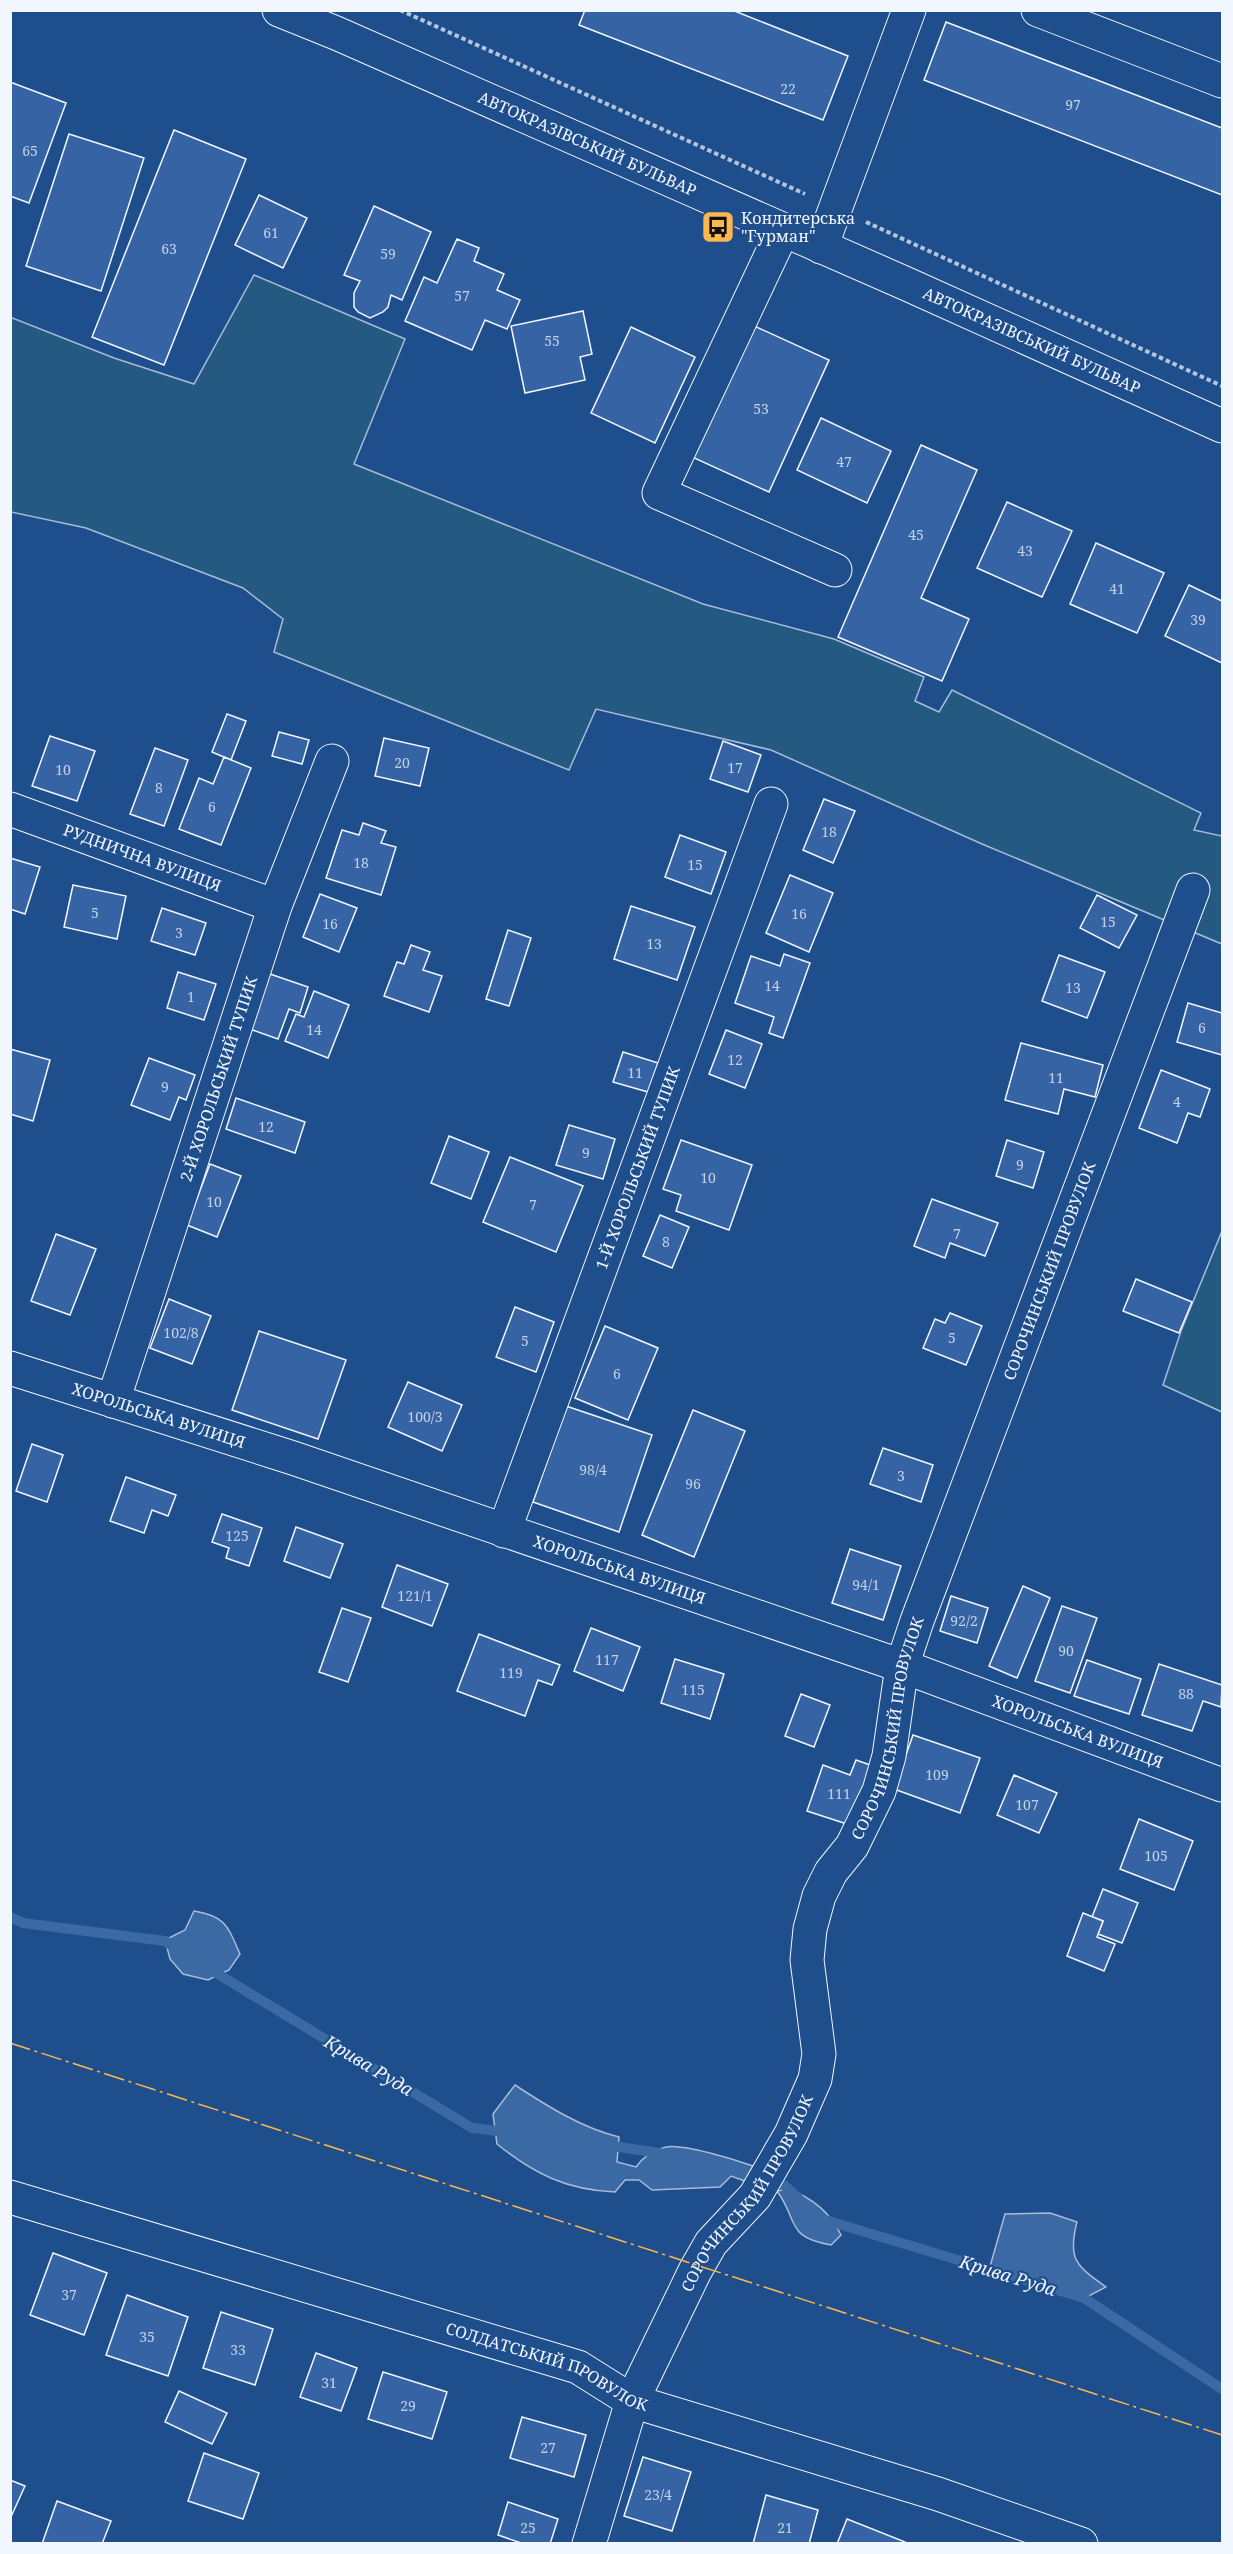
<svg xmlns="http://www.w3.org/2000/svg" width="1233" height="2554" viewBox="0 0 1233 2554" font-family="'Noto Serif',serif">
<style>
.green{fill:#245a82;stroke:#a8bbd7;stroke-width:1.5}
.water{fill:#3b69a3;stroke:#a8bbd7;stroke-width:1.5}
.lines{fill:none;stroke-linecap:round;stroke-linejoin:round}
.stream{stroke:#3b69a3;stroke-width:10}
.building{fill:#3563a3;stroke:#f2f6ff;stroke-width:1.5}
.minor-casing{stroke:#f2f6ff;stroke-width:35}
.path{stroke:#b3c4dc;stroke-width:4;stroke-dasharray:4.5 3;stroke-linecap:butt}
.minor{stroke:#1f4e8c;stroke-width:33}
.power{stroke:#ffb74d;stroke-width:1.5;stroke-dasharray:21 4.5 3 4.5;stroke-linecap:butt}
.labels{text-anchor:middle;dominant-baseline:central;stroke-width:4.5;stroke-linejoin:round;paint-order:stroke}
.number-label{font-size:14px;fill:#c3d1e8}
.street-label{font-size:16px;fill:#f2f6ff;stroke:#1f4e8c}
.poi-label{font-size:16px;fill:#f2f6ff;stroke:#1f4e8c;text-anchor:start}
.water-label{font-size:18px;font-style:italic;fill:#f2f6ff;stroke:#1f4e8c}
</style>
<rect width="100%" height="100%" fill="#1f4e8c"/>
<!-- green -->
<g class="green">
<path d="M254,275L405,339L354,464L703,604L834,639L924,677L915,701L939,712L952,690L1201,813L1194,830L1222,836V944L982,844L771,750L596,709L569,770L274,652L283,619L243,588L86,528L11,512L10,317L114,358L194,384Z"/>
<path d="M1222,1231V1412L1163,1385L1181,1331Z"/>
</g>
<!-- water -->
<g class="water">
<path d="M194,1911C226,1916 228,1927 240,1954L229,1970L208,1980L183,1974L170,1959L165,1940L185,1930Z"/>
<path d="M515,2085C547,2106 582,2128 619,2137L617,2162L636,2167C643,2157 654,2150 666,2147C682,2143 736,2160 753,2166L745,2181L731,2176L720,2187L652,2190L639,2180H625L615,2192C567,2190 534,2174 497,2144L493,2114Z"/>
<path d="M788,2189C813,2198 830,2212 841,2235L831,2245C785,2237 799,2221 777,2191Z"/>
<path d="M1050,2213L1077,2222C1067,2260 1077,2266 1106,2287L1085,2298L989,2270L1005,2214Z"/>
</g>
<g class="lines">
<!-- stream -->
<g class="stream">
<path d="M10,1917L23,1923L165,1941L177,1949"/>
<path d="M208,1968L472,2128L507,2132"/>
<path d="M606,2145L665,2154"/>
<path d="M784,2185L799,2199"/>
<path d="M822,2219L1084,2298L1222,2389"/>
</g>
</g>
<!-- building -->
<g class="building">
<path d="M585,10H732L848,56L823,120L579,25Z"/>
<path d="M946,22L1222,128V195L924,80Z"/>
<path d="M10,82L66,103L29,203L10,196Z"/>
<path d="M174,130L246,159L164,365L92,337Z"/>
<path d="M69,134L144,158L101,291L26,266Z"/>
<path d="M259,195L307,218L283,268L235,245Z"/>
<path d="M374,206L431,232L402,300L391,295L388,307L383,312L370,318L358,312L354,307V293L360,281L344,275Z"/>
<path d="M457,239L479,248L474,261L504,274L497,290L520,300L507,329L485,320L472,350L405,321L424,277L437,283Z"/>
<path d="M583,311L592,354L580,357L585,380L525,393L511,326Z"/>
<path d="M752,325L829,360L769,492L692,457Z"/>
<path d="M631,327L695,357L655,443L591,413Z"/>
<path d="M821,418L891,451L867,503L797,470Z"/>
<path d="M921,445L977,470L921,598L969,619L942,681L838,637Z"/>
<path d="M1007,502L1072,531L1042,597L977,568Z"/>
<path d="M1096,543L1164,573L1137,633L1070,604Z"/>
<path d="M1189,585L1222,601V663L1165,636Z"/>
<path d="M227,714L246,721L231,760L212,752Z"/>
<path d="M279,732L309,740L302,764L272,756Z"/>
<path d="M50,736L95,751L77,801L32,786Z"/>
<path d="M384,738L429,748L420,786L375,776Z"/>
<path d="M723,741L761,755L748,792L710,779Z"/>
<path d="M155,748L188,760L164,826L130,814Z"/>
<path d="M224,757L251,768L221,845L179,829L199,778L213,784Z"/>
<path d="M824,799L855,811L833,863L803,850Z"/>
<path d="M363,823L386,831L381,843L396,847L381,895L326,878L342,830L359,835Z"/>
<path d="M680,835L726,852L711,894L665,877Z"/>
<path d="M10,858L40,867L25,914L10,909Z"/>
<path d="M790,875L833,893L809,952L766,933Z"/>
<path d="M73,885L126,896L117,939L64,927Z"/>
<path d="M320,894L357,908L339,952L303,937Z"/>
<path d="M1097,895L1137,915L1119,948L1080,928Z"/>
<path d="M631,906L695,927L677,980L614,959Z"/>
<path d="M162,908L206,923L195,955L151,941Z"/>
<path d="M508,930L531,938L509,1006L486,999Z"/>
<path d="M411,945L430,952L423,970L442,976L429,1012L384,996L397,962L404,964Z"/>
<path d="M784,954L810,963L783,1038L769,1033L774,1017L735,1003L751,956L780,966Z"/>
<path d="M1059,955L1105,972L1087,1018L1042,1001Z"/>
<path d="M178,972L216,984L204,1020L167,1008Z"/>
<path d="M270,974L308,987L300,1013L289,1009L278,1039L250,1029Z"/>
<path d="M314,991L349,1005L328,1058L285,1041L296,1014L304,1017Z"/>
<path d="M1188,1003L1222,1013V1055L1177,1042Z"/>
<path d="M726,1030L762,1044L745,1088L709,1074Z"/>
<path d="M1021,1043L1103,1065L1095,1097L1064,1089L1058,1114L1005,1100Z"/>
<path d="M10,1049L50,1060L33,1121L10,1114Z"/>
<path d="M623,1052L658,1063L648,1092L613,1082Z"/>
<path d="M149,1058L195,1075L186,1100L179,1097L170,1120L131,1105Z"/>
<path d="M1161,1070L1210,1089L1200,1117L1188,1113L1177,1143L1139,1128Z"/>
<path d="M236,1098L305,1122L295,1153L226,1129Z"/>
<path d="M569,1125L615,1139L603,1179L556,1165Z"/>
<path d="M449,1136L489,1152L471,1199L431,1183Z"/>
<path d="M681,1140L752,1165L729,1230L676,1211L681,1195L663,1189Z"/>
<path d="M1007,1140L1044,1152L1033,1188L996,1176Z"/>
<path d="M510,1157L583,1186L556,1252L483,1222Z"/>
<path d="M210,1164L241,1176L217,1237L187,1225Z"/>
<path d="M932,1199L998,1223L985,1256L950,1243L945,1258L914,1246Z"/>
<path d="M660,1215L689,1227L672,1268L643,1256Z"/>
<path d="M56,1234L96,1249L70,1315L31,1301Z"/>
<path d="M1136,1279L1192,1302L1179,1333L1123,1311Z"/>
<path d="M169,1299L211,1316L192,1364L150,1348Z"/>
<path d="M515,1307L554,1322L536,1372L496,1357Z"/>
<path d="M950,1313L982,1326L966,1365L923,1348L935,1319L945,1323Z"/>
<path d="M605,1326L658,1348L628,1420L575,1398Z"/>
<path d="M259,1331L346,1360L318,1439L232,1410Z"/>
<path d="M408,1382L462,1405L442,1451L388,1427Z"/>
<path d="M566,1406L652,1435L619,1532L533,1502Z"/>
<path d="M693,1410L745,1431L694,1557L642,1535Z"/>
<path d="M32,1444L63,1455L47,1502L16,1491Z"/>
<path d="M883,1448L933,1465L921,1502L870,1484Z"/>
<path d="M126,1477L176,1495L168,1516L152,1510L144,1533L110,1521Z"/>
<path d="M222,1514L262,1528L249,1566L226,1558L229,1548L212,1542Z"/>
<path d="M296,1527L343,1544L330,1578L284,1561Z"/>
<path d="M850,1549L901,1566L883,1620L832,1603Z"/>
<path d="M397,1565L448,1584L432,1626L382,1607Z"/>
<path d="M1023,1586L1050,1598L1017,1678L989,1666Z"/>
<path d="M951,1596L988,1608L977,1643L940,1631Z"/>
<path d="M1062,1606L1097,1618L1070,1693L1035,1681Z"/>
<path d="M342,1608L371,1618L348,1682L319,1672Z"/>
<path d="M591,1628L640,1647L623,1691L574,1671Z"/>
<path d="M479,1634L560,1665L552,1685L538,1680L525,1716L457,1691Z"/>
<path d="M675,1659L724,1674L710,1719L661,1703Z"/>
<path d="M1087,1660L1141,1679L1129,1714L1074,1696Z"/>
<path d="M1159,1664L1222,1685L1221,1707L1203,1701L1192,1731L1142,1715Z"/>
<path d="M801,1694L830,1705L814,1747L785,1736Z"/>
<path d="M913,1735L980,1758L960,1813L894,1789Z"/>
<path d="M856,1760L873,1766L853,1826L807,1811L823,1765L850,1775Z"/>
<path d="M1014,1775L1057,1793L1039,1833L997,1815Z"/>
<path d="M1139,1819L1193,1841L1174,1890L1120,1869Z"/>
<path d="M1103,1889L1138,1903L1122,1943L1098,1934L1103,1921L1092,1917Z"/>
<path d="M1083,1913L1103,1921L1097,1937L1115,1944L1104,1971L1067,1956Z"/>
<path d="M53,2253L107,2273L84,2335L30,2315Z"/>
<path d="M127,2295L188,2317L168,2376L106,2355Z"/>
<path d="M221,2312L273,2329L255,2385L203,2368Z"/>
<path d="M316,2353L357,2368L341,2411L300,2397Z"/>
<path d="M383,2372L447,2392L432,2439L368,2419Z"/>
<path d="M179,2391L227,2413L212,2444L165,2422Z"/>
<path d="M522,2417L586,2435L574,2477L510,2458Z"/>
<path d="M204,2453L259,2473L243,2519L188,2501Z"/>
<path d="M643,2457L691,2472L672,2531L624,2516Z"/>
<path d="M10,2480L25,2486L10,2519Z"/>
<path d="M766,2495L818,2510L809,2544H753Z"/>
<path d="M57,2501L111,2521L102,2544H42Z"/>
<path d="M508,2502L558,2519L550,2544H524L498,2535Z"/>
<path d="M847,2519L905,2542V2544H837Z"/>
</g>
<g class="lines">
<!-- minor casing -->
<g class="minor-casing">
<g id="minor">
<path id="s1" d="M279,10L336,33L909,285L1222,426"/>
<path d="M1038,10L1222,81"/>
<path d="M783,230L659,493L835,570"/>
<path d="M821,247L909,10"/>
<path id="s2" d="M10,809L275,906"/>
<path id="s3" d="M10,1368L293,1458L902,1666L1222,1785"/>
<path id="s4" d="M113,1401L275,906L332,761"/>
<path id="s5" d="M504,1531L771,804"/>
<path id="s6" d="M10,2197L578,2367L632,2401L938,2494L1081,2544"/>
<path id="s7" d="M589,2544L632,2401L695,2271L711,2243L755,2196L791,2134L815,2079L819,2054L807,1960L810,1929L819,1896L831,1872L852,1846L879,1791L889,1756L902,1666L917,1621L1193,890"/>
</g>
</g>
<!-- path -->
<g class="path">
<path d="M400,10L805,194"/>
<path d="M866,222L1222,386"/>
</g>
<!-- minor -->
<use href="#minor" class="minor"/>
<!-- power -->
<path class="power" d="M10,2043L1222,2435"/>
</g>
<!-- icons -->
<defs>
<g id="bus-square" transform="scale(1.725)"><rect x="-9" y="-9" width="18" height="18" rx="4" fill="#ffb74d" stroke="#1f4e8c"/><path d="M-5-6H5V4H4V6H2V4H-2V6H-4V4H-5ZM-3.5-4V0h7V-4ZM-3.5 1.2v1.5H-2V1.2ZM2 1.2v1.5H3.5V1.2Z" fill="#111"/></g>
</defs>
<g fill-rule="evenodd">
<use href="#bus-square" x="718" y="227"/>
</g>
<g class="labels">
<!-- number labels -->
<g class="number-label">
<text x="788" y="88">22</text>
<text x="1073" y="104">97</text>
<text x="30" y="150">65</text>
<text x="271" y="232">61</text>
<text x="169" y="248">63</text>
<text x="388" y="253">59</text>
<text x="462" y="295">57</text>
<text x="552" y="340">55</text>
<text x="761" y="408">53</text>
<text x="844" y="461">47</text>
<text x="916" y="534">45</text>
<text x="1025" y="550">43</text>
<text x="1117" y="588">41</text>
<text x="1198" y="619">39</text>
<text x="402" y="762">20</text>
<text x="735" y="767">17</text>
<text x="63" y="769">10</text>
<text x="159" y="787">8</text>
<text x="212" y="806">6</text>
<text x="829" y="831">18</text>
<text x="361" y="862">18</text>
<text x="695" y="864">15</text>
<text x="95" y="912">5</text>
<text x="799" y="913">16</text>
<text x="1108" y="921">15</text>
<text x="330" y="923">16</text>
<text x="179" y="932">3</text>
<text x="654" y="943">13</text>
<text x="772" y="985">14</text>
<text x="1073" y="987">13</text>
<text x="191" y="996">1</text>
<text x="1202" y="1027">6</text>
<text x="314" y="1029">14</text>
<text x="735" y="1059">12</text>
<text x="635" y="1072">11</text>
<text x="1056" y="1077">11</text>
<text x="165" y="1086">9</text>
<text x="1177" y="1101">4</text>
<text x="266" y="1126">12</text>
<text x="586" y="1152">9</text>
<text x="1020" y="1164">9</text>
<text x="708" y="1177">10</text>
<text x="214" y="1201">10</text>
<text x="533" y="1204">7</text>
<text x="957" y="1233">7</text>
<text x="666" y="1241">8</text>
<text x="181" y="1332">102/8</text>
<text x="952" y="1337">5</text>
<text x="525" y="1340">5</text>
<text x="617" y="1373">6</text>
<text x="425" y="1416">100/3</text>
<text x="593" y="1469">98/4</text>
<text x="901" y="1475">3</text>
<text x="693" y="1483">96</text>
<text x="237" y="1535">125</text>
<text x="866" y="1584">94/1</text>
<text x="415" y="1595">121/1</text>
<text x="964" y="1620">92/2</text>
<text x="1066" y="1650">90</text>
<text x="607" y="1659">117</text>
<text x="511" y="1672">119</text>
<text x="693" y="1689">115</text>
<text x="1186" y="1693">88</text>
<text x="937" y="1774">109</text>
<text x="839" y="1793">111</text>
<text x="1027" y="1804">107</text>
<text x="1156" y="1855">105</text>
<text x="69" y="2294">37</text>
<text x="147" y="2336">35</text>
<text x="238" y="2349">33</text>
<text x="329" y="2382">31</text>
<text x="408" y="2405">29</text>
<text x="548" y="2447">27</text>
<text x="658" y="2494">23/4</text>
<text x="528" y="2527">25</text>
<text x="785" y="2527">21</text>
</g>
<!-- street labels -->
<g class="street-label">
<text stroke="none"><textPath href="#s1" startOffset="336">АВТОКРАЗІВСЬКИЙ БУЛЬВАР</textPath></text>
<text stroke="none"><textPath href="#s1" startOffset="822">АВТОКРАЗІВСЬКИЙ БУЛЬВАР</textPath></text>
<text stroke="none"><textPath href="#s2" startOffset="141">РУДНИЧНА ВУЛИЦЯ</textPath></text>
<text stroke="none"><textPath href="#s4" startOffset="339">2-Й ХОРОЛЬСЬКИЙ ТУПИК</textPath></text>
<text stroke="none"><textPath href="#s5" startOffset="387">1-Й ХОРОЛЬСЬКИЙ ТУПИК</textPath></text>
<text stroke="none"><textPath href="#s7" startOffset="1378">СОРОЧИНСЬКИЙ ПРОВУЛОК</textPath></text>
<text stroke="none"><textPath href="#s3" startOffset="156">ХОРОЛЬСЬКА ВУЛИЦЯ</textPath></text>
<text stroke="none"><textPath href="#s3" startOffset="642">ХОРОЛЬСЬКА ВУЛИЦЯ</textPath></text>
<text stroke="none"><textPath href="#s7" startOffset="892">СОРОЧИНСЬКИЙ ПРОВУЛОК</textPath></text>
<text stroke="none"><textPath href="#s3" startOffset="1128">ХОРОЛЬСЬКА ВУЛИЦЯ</textPath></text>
<text stroke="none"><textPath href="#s7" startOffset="388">СОРОЧИНСЬКИЙ ПРОВУЛОК</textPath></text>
<text stroke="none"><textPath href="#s6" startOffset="564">СОЛДАТСЬКИЙ ПРОВУЛОК</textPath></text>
</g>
<!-- poi labels -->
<g class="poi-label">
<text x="741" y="218">Кондитерська<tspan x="741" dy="18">"Гурман"</tspan></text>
</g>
<!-- water labels -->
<g class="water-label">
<text transform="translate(369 2065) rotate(31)">Крива Руда</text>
<text transform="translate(1008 2275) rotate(17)">Крива Руда</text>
</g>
</g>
<!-- border -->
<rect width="1233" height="2554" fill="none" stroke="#f2f6ff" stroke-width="24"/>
</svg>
